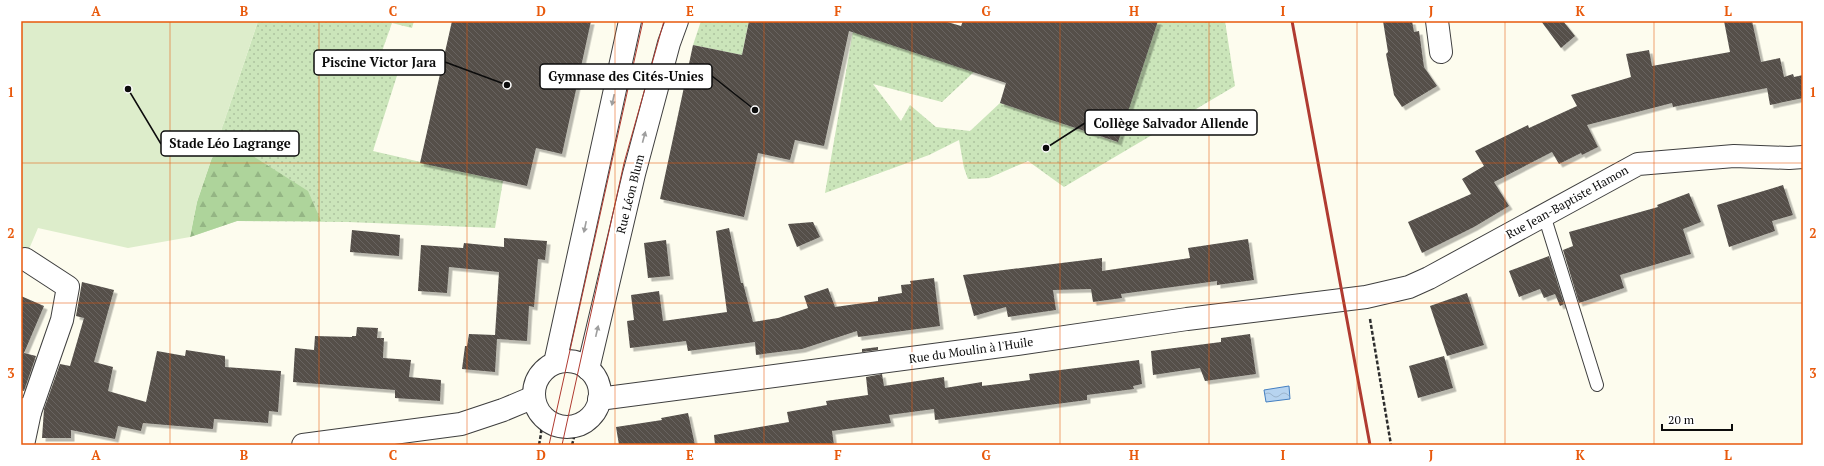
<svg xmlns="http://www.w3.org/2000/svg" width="1824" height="466" viewBox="0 0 1824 466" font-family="'PT Serif',serif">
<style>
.grass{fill:url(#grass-dots)}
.forest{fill:url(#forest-firs)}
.pitch{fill:#ddedcb}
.water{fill:url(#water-waves);stroke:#447fc1}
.building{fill:url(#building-back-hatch);filter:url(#shadow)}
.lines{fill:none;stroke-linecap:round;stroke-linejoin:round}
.lane-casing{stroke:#3f3f3f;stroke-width:14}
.street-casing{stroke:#3f3f3f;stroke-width:24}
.path{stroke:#2e2e2e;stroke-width:2.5;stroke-dasharray:4 2;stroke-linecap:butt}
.lane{stroke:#fff;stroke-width:12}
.street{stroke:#fff;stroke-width:22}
.tram{stroke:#b03b31;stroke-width:1}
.rail{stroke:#b03b31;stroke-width:3}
.oneway{fill:#9e9e9e}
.grid{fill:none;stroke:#e8590c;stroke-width:1;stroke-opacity:0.55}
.labels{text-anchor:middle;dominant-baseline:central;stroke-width:4;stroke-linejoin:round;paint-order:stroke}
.street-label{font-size:12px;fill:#0c0c0c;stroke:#fff}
.leader{fill:none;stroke:#0c0c0c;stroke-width:1.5}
.callout-dot{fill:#0c0c0c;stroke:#fff;stroke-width:1.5}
.callout{fill:#fff;stroke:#0c0c0c;stroke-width:1.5}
.callout-label{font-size:13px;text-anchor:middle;font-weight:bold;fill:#0c0c0c}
.neatline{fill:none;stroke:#e8590c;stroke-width:1.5}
.grid-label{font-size:13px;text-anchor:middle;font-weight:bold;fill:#e8590c}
</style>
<defs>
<pattern id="grass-dots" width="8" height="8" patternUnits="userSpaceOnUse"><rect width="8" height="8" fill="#cbe5ba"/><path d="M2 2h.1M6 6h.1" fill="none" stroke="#adc39f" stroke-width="1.8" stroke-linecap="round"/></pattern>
<pattern id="forest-firs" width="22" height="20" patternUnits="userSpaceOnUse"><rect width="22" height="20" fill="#aed49b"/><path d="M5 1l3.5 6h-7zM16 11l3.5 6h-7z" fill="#94b584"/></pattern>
<pattern id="water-waves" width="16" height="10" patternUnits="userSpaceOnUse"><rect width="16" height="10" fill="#b7d4f0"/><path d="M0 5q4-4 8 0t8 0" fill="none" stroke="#9cb5cd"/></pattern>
<pattern id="building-back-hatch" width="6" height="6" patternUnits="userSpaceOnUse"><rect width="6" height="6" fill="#544f4a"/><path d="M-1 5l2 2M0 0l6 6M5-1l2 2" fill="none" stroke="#686460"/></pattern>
<filter id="shadow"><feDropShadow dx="3.5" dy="3.5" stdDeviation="0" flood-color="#0004"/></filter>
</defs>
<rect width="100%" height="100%" fill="#fdfcee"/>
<!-- grass -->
<g class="grass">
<path d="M258,21H414L412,28L392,23L380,57L401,63L373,151L503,181L495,228L348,222L237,221L190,237L197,202Z"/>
<path d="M701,21H749L742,55L693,45Z"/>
<path d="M1158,21H1225L1235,86L1064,187L1028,161L989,178L968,179L964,168L959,140L929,155L825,193L853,31L974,72L942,102L873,84L901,121L910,105L936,127L970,131L1000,103L1117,142Z"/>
</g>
<!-- forest -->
<path class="forest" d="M242,149L308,191L321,221H237L190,237L197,202L212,158Z"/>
<!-- pitch -->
<path class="pitch" d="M21,21H258L197,202L190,237L128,248L38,228L21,268Z"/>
<!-- water -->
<path class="water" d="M1289,386L1290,399L1266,402L1264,390Z"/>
<!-- building -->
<g class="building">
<path d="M452,21H591L562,154L536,148L527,186L420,163Z"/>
<path d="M749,21H944L961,26L963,21H1158L1118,142L1000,103L1006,83L849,31L824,146L795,140L790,160L758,153L744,217L660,199L693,45L742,55Z"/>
<path d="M1383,21H1412L1414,32L1419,31L1424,67L1437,86L1402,107L1394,95L1386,54L1388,52Z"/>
<path d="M1541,21H1563L1575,36L1561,48Z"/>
<path d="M1724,21H1752L1761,62L1780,58L1784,77L1793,74L1794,77L1803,75V98L1770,105L1767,88L1673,107L1672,103L1587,125L1598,147L1582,155L1581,153L1559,164L1552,152L1494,182L1509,206L1474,227L1422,253L1408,222L1471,194L1462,179L1484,166L1475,151L1528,125L1529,128L1577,106L1571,95L1631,77L1626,54L1649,50L1652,66L1730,52Z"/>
<path d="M1783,185L1793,215L1772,221L1775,231L1729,247L1717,205Z"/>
<path d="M1689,193L1701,222L1683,229L1691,254L1620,275L1624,288L1579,303L1563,250L1573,246L1569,232L1658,207L1657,205Z"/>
<path d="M813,222L820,237L797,247L788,224Z"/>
<path d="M729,228L741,283H743L753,322L778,318L808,308L804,296L828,288L835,307L878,301V297L902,293L901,285L911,284L910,281L934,278L940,326L858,337L857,331L802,349L756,355L755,342L688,351L686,341L630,348L627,321L634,320L631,295L659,291L663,321L727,312L716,231Z"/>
<path d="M352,230L400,235L399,256L350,252Z"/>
<path d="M504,238L547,241L545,260L538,259L534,307L529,306L527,341L497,339L495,372L462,369L465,346H467L469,334L495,335L499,272L449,267L447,293L418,291L421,245L463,248L464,243L504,247Z"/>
<path d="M1248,239L1254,280L1217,285V281L1121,294L1122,298L1093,302L1091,289L1053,290L1056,310L1008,317L1006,307L974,316L963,275L1102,258V271L1190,258L1188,248Z"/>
<path d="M666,240L670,276L648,278L644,243Z"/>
<path d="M1549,256L1564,304L1560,306L1555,294L1544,298L1540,289L1519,297L1509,271Z"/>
<path d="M82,282L114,290L94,362L113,367L108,391L146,402L157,351L185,356L186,350L225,356V367L281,371L278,412L269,411L268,423L214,419L213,429L143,423L141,431L118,426L115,439L71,430V438H42L44,409L60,364L70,366L84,318L76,316Z"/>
<path d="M1467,293L1484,345L1447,356L1430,306Z"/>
<path d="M21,296L44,306L24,353L36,356L24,391L21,390Z"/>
<path d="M357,327L378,328L377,338H384L383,358L411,360L409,377L441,380L440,401L395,398V390L293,382L295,348L314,350L315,336L352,337V336H356Z"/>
<path d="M1250,334L1256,374L1205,381L1200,368L1153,375L1151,351L1221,342V338Z"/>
<path d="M878,347V350L862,352V349Z"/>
<path d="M1444,356L1453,388L1418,398L1409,366Z"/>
<path d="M1139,360L1142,384L1133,386L1134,389L1087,395V400L935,420L934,409L889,415L891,423L832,431L834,445H715L714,435L789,422L787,412L827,405L826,401L868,395L866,377L882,374L884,386L944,377L945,388L982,382V386L1030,380L1029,374Z"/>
<path d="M688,413L695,445H619L616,427L662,420L661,418Z"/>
</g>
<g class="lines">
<!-- lane casing -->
<g class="lane-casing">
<path id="lane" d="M1544,215L1597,385"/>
</g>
<!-- street casing -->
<g class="street-casing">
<g id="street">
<path d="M1437,21L1441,52"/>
<path d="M25,259L68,287L62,320L30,412"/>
<circle cx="567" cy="394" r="33"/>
<path d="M555,363L630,21"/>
<path d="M588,369L634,174L669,43L677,21"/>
<path d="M599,399L1017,344L1187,319L1366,297L1409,287L1429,278L1638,164L1734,156L1789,158L1803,157"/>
<path d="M21,409L30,412L23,445"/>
<path d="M303,445L461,424L503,410L534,397"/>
</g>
</g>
<!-- path -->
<g class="path">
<path d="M1370,319L1391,445"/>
<path d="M539,445L541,434L542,418"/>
<path d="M572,445L577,426"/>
</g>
<!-- lane -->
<use href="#lane" class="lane"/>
<!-- street -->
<use href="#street" class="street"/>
<!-- tram -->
<g class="tram">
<path d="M549,445L643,21"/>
<path d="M562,445L624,163L664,21"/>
</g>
<!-- rail -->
<path class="rail" d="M1292,21L1370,445"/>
</g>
<!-- one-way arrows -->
<defs><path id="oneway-solid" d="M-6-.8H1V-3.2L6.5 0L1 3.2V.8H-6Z"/></defs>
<g class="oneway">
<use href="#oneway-solid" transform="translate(613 100) rotate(102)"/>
<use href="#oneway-solid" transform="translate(644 137) rotate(-75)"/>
<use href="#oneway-solid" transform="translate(585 227) rotate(102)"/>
<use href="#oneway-solid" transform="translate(597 331) rotate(-77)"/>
</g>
<!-- grid -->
<path class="grid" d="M170,21V445M319,21V445M467,21V445M615,21V445M764,21V445M912,21V445M1060,21V445M1209,21V445M1357,21V445M1505,21V445M1654,21V445M21,163H1803M21,303H1803"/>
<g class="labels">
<!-- street labels -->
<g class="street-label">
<text transform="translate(630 194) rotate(-76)">Rue Léon Blum</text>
<text transform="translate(1567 202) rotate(-29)">Rue Jean-Baptiste Hamon</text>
<text transform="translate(971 350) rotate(-8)">Rue du Moulin à l'Huile</text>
</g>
</g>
<!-- callouts -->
<path class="leader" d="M507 85L445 62M755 110L712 76M1046 148L1085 123M128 89L161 144"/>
<g class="callout-dot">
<circle cx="507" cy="85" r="4"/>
<circle cx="755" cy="110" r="4"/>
<circle cx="1046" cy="148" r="4"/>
<circle cx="128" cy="89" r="4"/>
</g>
<g class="callout">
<rect x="314" y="50" width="131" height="25" rx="4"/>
<rect x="540" y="64" width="172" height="25" rx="4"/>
<rect x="1085" y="110" width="172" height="25" rx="4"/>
<rect x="161" y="131" width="138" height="25" rx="4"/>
</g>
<g class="callout-label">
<text x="379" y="67">Piscine Victor Jara</text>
<text x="626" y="81">Gymnase des Cités-Unies</text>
<text x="1171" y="128">Collège Salvador Allende</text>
<text x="230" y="148">Stade Léo Lagrange</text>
</g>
<!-- border -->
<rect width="1824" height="466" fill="none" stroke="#ffffff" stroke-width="44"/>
<!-- scale -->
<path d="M1662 424v6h70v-6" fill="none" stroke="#0c0c0c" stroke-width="2"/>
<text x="1668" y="424" font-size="12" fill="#0c0c0c" stroke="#ffffff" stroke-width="3" paint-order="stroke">20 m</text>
<rect x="22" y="22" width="1780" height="422" class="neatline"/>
<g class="grid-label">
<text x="96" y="16">A</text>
<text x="244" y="16">B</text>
<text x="393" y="16">C</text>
<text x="541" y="16">D</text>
<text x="690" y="16">E</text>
<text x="838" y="16">F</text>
<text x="986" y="16">G</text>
<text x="1134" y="16">H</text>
<text x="1283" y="16">I</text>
<text x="1431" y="16">J</text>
<text x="1580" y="16">K</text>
<text x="1728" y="16">L</text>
<text x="11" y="97">1</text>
<text x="1813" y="97">1</text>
<text x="11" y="238">2</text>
<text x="1813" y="238">2</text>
<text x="11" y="378">3</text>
<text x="1813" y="378">3</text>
<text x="96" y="460">A</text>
<text x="244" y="460">B</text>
<text x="393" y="460">C</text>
<text x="541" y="460">D</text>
<text x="690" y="460">E</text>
<text x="838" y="460">F</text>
<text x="986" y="460">G</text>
<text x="1134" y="460">H</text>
<text x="1283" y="460">I</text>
<text x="1431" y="460">J</text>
<text x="1580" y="460">K</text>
<text x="1728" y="460">L</text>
</g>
</svg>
